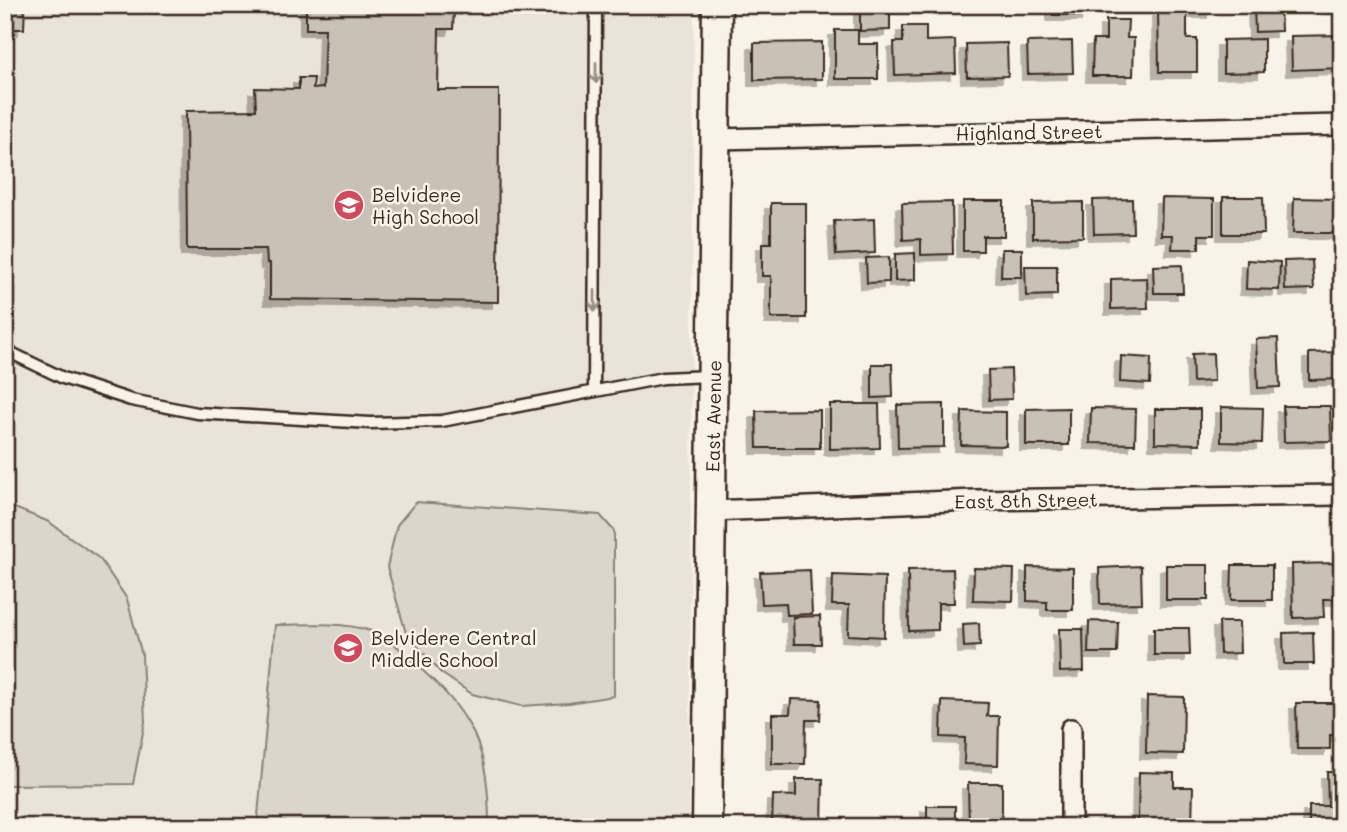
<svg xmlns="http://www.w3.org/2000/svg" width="1347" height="832" viewBox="0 0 1347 832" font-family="Mali,sans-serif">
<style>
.built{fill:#e9e4d9}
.green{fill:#dbd6cb;stroke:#8b8074;stroke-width:2}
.building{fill:#c8c1b6;stroke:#3b2a1e;stroke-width:2;filter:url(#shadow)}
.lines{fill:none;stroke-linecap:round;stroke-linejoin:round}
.lane-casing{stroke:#3b2a1e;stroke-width:15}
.street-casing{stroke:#3b2a1e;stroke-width:24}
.secondary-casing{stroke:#3b2a1e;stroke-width:33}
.lane{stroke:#f7f3e8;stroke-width:10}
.street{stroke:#f7f3e8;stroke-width:19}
.secondary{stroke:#f7f3e8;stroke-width:28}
.oneway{stroke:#998e83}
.labels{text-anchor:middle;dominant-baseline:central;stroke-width:5;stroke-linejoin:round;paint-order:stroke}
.street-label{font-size:19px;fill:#3b2a1e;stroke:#f7f3e8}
.poi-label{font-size:19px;fill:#3b2a1e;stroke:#f7f3e8;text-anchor:start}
</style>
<defs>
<filter id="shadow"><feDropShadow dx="-6" dy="6" stdDeviation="0" flood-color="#0004"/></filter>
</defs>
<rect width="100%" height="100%" fill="#f7f3e8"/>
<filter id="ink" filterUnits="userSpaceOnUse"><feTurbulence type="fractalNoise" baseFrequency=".0143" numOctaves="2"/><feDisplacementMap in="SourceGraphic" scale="14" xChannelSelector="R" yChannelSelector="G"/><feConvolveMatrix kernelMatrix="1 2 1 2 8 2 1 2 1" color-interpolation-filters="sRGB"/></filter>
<g filter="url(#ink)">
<!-- built -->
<path class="built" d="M5,5H694L689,827H5Z"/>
<!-- green -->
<g class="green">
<path d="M416,502L600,515L614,531V696L569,703L521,706L472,694L441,673L406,633L387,567L397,525Z"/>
<path d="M5,504L49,522L100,559L127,599L142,655L145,722L133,784L5,785Z"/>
<path d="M275,625C310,625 348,620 381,635C393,640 405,654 414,663C474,714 489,748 489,827H257Z"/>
</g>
<!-- building -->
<g class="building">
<path d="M5,5H25L24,29H5Z"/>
<path d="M306,5H467V9L454,8L453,29H439L438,90H499L498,302L270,299V263H267L266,249H187L186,111L256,110L255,88L299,89V78H314L313,89L323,88L325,29H306Z"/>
<path d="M860,5H890V30L860,31Z"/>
<path d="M1053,5H1088L1087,15H1053Z"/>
<rect x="1192" y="5" width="21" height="7"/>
<path d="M1254,5H1280L1281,31L1255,32Z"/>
<path d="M1158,11H1187V39H1197V72H1159Z"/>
<path d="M1106,20H1128L1127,38H1134L1133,76H1092L1093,40H1106Z"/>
<path d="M903,26H926V41L955,40L956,73L895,75L894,42H903Z"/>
<path d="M835,30H858V44H878V79H835Z"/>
<path d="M1342,35V68L1292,70L1291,36Z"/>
<path d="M1264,39V72L1223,73V40Z"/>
<path d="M1072,41L1073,73L1028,74L1027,42Z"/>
<path d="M822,42V79L754,80V43Z"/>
<path d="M1007,43L1008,76L967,77L966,44Z"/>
<path d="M1223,197H1263L1264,234H1223Z"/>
<path d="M1162,198L1214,199V235H1199V249H1172L1173,235H1161Z"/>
<path d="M1294,198L1340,199V233H1293Z"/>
<path d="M1132,199L1133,233L1094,234L1093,200Z"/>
<path d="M963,201H1004V236H983V251H963Z"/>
<path d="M952,202L953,254L921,255V239L903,240L902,203Z"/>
<path d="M1083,202V237L1033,238V203Z"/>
<path d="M771,203H806V318H771V276H762V243H771Z"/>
<path d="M874,219L875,253L836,255L834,221Z"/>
<path d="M1002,249H1022V277H1001Z"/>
<path d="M915,253V280L895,281V254Z"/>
<path d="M889,257V282L867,283L866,258Z"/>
<path d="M1247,260L1280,262L1279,290L1246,289Z"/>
<path d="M1312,260L1314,289L1285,290L1284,261Z"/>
<path d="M1182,265L1183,293H1154L1153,266Z"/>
<path d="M1025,266H1057V295L1026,296Z"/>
<path d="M1147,278L1148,308L1111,309V279Z"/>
<path d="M1278,338L1280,387L1258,388L1256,339Z"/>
<path d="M1342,352V379L1309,380V353Z"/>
<path d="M1213,353L1214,381L1193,382L1192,354Z"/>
<path d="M1121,356L1151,358L1150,384L1120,382Z"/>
<path d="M872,364H892L893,397L872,398Z"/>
<path d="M1011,369L1012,399L989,400L988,370Z"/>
<path d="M830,404H879L880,448L830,449Z"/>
<path d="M944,404V447L898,448L897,405Z"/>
<path d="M1283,406H1330L1331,441L1284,442Z"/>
<path d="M1221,407L1263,408L1262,443L1221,442Z"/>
<path d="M1069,408V445H1026V409Z"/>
<path d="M1091,408L1136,409L1135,444L1090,443Z"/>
<path d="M1155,409H1200V444L1155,443Z"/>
<path d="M820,410V448H757L756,411Z"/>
<path d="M962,411L1006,412V446L961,445Z"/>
<path d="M1339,563L1340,599H1323L1324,617L1293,618L1292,564Z"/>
<rect x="1166" y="565" width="42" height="35"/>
<path d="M1232,565H1272V600H1231Z"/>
<path d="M1141,566L1142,603L1100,604L1099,568Z"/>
<path d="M1027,567L1073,568V610H1047V602L1027,601Z"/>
<path d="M974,568L1014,569L1013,601L973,600Z"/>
<path d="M953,569L954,603H938V630L909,631L908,570Z"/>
<path d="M810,570L812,614L787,615L786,603L762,604L760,572Z"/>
<path d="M833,575L885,577L884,637L848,635L849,605H832Z"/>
<path d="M820,616L821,644H794L793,617Z"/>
<path d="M1089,621L1118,622L1117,653H1088Z"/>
<path d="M1219,622H1239L1240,653L1220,654Z"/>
<path d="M979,623L980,646L964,647L963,624Z"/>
<path d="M1154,628H1189L1190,655H1154Z"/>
<path d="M1059,629H1083L1084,671L1060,672Z"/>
<path d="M1313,632L1314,664H1284L1283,633Z"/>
<path d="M1147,696L1184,697L1183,754L1146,753Z"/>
<path d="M791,699L821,700L820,720H806L805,764H772V714H790Z"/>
<path d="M942,701L988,703L987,716H999L998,765L964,764L965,738L941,737Z"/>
<path d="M1296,703H1342V735H1330V749H1297Z"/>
<path d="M1139,772L1174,773V787H1193L1192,824L1138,823Z"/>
<path d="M1327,772H1342V827H1309V806H1328Z"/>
<path d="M796,779H823L822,827H772L773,795L796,796Z"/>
<path d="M968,783H1002V827H969Z"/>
<rect x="927" y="806" width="28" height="21"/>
</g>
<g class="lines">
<!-- lane casing -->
<g class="lane-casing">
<g id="lane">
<path d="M5,350L63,378L131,400L162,406L197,413L370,423L442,421L663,378L710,376"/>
<path d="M594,390L596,5"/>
</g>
</g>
<!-- street casing -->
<g class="street-casing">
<g id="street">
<path d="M715,139L1342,125"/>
<path d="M711,511L975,500L1342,495"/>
<path d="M1071,827V729"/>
</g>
</g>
<!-- secondary casing -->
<g class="secondary-casing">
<path id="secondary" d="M707,827L717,5"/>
</g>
<!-- lane -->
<use href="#lane" class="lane"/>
<!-- street -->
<use href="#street" class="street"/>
<!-- secondary -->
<use href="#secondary" class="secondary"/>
</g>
<!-- one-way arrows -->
<defs><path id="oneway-shaft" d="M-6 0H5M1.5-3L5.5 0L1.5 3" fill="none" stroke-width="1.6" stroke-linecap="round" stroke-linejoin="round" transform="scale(1.75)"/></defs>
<g class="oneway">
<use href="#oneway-shaft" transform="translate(596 73) rotate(90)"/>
<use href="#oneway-shaft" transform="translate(595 301) rotate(90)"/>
</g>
</g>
<!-- icons -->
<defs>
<g id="school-disc" transform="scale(1.575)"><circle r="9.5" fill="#d1495b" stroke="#f7f3e8"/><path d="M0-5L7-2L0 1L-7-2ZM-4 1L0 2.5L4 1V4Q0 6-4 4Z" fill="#fff"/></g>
</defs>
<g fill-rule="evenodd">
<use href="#school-disc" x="349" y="205"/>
<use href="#school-disc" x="348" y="648"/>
</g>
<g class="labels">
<!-- street labels -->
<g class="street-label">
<text transform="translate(1029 132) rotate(-1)">Highland Street</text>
<text transform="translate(713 416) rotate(-89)">East Avenue</text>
<text transform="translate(1026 500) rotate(-1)">East 8th Street</text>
</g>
<!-- poi labels -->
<g class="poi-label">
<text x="372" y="194">Belvidere<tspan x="372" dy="22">High School</tspan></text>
<text x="371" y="637">Belvidere Central<tspan x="371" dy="22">Middle School</tspan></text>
</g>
</g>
<!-- margin -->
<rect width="1347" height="832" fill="none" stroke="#f7f3e8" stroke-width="28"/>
<rect x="14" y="14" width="1319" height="804" fill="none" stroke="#3b2a1e" stroke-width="2.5" filter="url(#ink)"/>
</svg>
